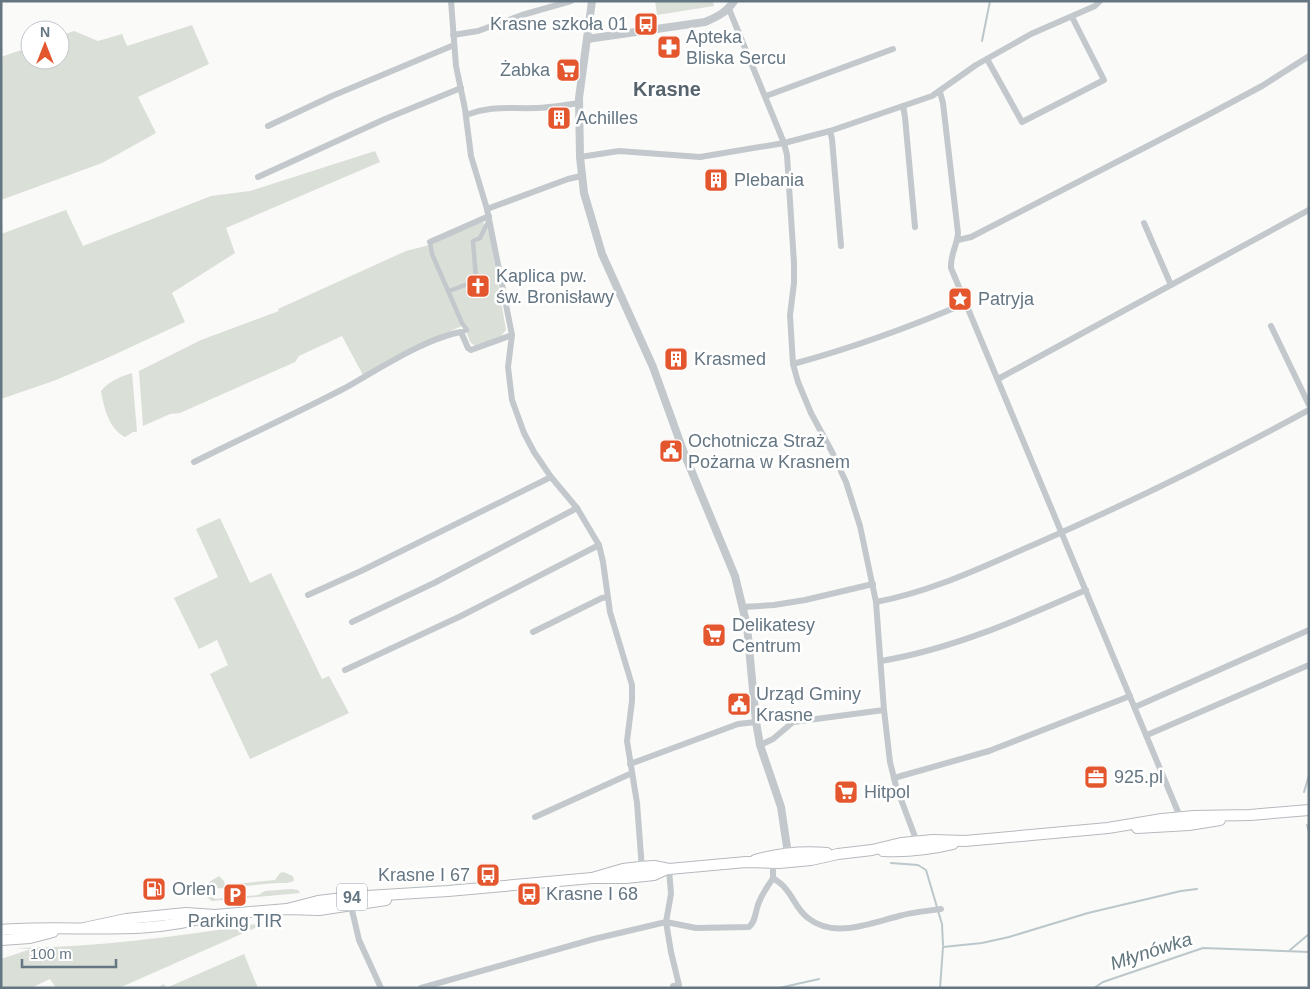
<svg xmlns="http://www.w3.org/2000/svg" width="1310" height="989" viewBox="0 0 1310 989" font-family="Arial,sans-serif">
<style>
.green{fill:#dadfd7}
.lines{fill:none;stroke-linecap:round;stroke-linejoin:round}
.stream{stroke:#bbc7cb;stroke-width:2}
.primary-casing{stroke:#b5babe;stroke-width:12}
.pedestrian{stroke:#c3c8cc;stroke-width:4.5}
.minor{stroke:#c3c8cc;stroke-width:6}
.tertiary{stroke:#c3c8cc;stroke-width:8}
.primary{stroke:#fff;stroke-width:10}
.labels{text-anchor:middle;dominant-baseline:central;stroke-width:5;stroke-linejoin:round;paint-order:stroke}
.shield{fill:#fff;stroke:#939fa8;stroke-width:1}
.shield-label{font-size:16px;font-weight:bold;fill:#657683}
.poi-label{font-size:18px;fill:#657683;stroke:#fff;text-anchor:start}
.water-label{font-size:19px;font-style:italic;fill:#60757c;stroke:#fff}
.quarter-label{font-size:20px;font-weight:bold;fill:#57646e;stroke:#fff}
</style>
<rect width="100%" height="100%" fill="#fafaf8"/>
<!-- green -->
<g class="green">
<path d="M655,1H713L714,6L657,15Z"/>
<path d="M192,25L209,64L138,97L156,133L102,163L1,200V57L30,47V60H60V36L74,31L98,41L122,34L127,46Z"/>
<path d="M375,151L380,162L226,228L235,253L172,293L185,322L105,359L56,380L1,399V234L66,210L83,246L211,196L250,191Z"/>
<path d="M483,222L489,231L506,330L501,336L477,346C466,344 470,332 462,326L430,340L363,375L342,336L299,356L295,362L180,413L170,414L143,426L139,371L201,340L279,311L278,309L406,251L433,244L436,241Z"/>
<path d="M132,373L137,432H133L125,437C109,429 104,408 101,391C109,381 120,377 132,373Z"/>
<path d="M220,518L250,583L271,573L322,679L329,676L349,713L250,759L210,674L228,665L217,640L199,649L174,598L218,577L196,529Z"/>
<path d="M283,872L293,876L294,881L287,883H277L212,889L208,885L209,882L219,876L224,881L225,885L275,880L280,873Z"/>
<path d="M291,889L298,890L300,893L212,901L205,896L210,895L215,899L258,895L265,891Z"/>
<path d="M256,924L257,927L119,988H56L50,979L31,988H1V959L31,949L16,948C96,947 177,937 256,924Z"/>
<path d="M244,954L258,988H157L164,984L166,988Z"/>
</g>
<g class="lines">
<!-- stream -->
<g class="stream">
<path d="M982,41L990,1"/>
<path d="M1304,792L1309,775"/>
<path d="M1307,825L1309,832"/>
<path d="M891,863L918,865L926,870L942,924L943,945"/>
<path d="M1290,950L1309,934"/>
<path d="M779,988L819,979"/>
<path d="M940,988L943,947L982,943L1009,937L1088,913L1181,891L1197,889"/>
<path d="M1094,988L1103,982L1203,948L1309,952"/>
</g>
<!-- primary casing -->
<g class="primary-casing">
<g id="primary">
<path d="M1137,828L1189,825L1220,820"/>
<path d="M883,851C907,852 929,850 953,844"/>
<path d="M755,860C779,853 803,851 827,853"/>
<path d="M592,878L623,869L640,867L654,866L669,869L746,862L779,863L811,860L838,854L872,850L901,843L933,840L965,841L1108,828L1162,819L1194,816L1250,815L1309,810"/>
<path d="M287,909L318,901L351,897L448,891L592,878H626L654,875L667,869"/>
<path d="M84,928L126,919L186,913L215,915L287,909L319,910L386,900"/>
<path d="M1,930C70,924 142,937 210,916"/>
<path d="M1,940L30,938L53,932"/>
</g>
</g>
<!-- pedestrian -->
<g class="pedestrian">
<path d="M430,242L432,254L462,323L467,330L461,332"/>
<path d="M449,291L473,282L476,279L473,241L480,238L489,220"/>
</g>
<!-- minor -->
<g class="minor">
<path d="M451,1L456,66L465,109L471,156L487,209L512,335L508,367L512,400L524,433L534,452L551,477L577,508L599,545L603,562L610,612L632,685V701L627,741L637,803L642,869"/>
<path d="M729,9L784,143L787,155L794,263V283L790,315L793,364L798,382L811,413L832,452L846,482L860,526L876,602L884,710L890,762L896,786L917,842"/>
<path d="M453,35L478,31L522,15L571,1"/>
<path d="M987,59L1022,122L1104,80L1072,17"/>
<path d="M940,92L943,103L958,233C957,246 950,255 951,268L1181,819"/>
<path d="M766,96L893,49"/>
<path d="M903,106L905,117L915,227"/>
<path d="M466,115C492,105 508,109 536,108C550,108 564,105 579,103"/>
<path d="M268,126L332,96L454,45"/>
<path d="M830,131L832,139L841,246"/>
<path d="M580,157L619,151L700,157L784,143L830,131L932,96L976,65L1008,47L1031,34L1095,6L1100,1"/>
<path d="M258,177L385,119L461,88"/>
<path d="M487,209L568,179L581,176"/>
<path d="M1144,223L1171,285"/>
<path d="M958,240L971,237L1204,117L1262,86L1309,56"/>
<path d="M430,242L489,216"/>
<path d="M1271,326L1309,405"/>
<path d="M793,364C852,348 910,327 966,303"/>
<path d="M998,379L1309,210"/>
<path d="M194,462C244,437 295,414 345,388C377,370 426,338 461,332L468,348L471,350L512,335"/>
<path d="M308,595L361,571L551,477"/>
<path d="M876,602C931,592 982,567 1033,545C1127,504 1219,459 1309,410"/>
<path d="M743,607L774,605L805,600L873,584"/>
<path d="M352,622L434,583L577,508"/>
<path d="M533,632L602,598L608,597"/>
<path d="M881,661C953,649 1020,619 1086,590"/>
<path d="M345,670L461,616L599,545"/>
<path d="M1135,707L1309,630"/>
<path d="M1147,735L1309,665"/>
<path d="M760,745L773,739L793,722L884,710"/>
<path d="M630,764L738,724L756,722"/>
<path d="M894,778L989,751L1130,696"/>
<path d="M535,817L632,773"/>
<path d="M773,864V878C777,881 782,884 785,888C794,898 797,910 808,918C834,939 871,923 899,916C913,912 927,911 941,909"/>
<path d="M351,906L359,940L381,988"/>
<path d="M673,986L679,985L671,952L666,922L696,928L749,927C755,922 755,915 757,908C760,896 767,888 773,878"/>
<path d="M421,988L594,939L666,922L671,894L669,869"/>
</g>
<!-- tertiary -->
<g class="tertiary">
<path d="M592,1L579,98L580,157L584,193L602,254L653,367L684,453L735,576L747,626L756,722L760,745L781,807L788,854L791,856"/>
<path d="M587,39L705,22C717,17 727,12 734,1"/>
</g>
<!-- primary -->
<use href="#primary" class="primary"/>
</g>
<!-- icons -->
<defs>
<g id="bus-square" transform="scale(1.25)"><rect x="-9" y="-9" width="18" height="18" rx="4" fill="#e4572e" stroke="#fff"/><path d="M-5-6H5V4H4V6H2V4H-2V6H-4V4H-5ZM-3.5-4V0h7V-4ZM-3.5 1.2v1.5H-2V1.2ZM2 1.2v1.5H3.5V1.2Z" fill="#fff"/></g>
<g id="pharmacy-square" transform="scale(1.25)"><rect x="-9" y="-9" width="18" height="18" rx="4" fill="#e4572e" stroke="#fff"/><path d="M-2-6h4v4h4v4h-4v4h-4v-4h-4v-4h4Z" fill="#fff"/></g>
<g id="supermarket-square" transform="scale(1.25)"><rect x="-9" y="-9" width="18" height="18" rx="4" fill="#e4572e" stroke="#fff"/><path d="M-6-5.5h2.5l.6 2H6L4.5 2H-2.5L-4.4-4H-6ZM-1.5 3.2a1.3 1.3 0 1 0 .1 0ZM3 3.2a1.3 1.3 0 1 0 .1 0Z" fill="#fff"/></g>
<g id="building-square" transform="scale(1.25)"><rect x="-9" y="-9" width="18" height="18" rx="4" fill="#e4572e" stroke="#fff"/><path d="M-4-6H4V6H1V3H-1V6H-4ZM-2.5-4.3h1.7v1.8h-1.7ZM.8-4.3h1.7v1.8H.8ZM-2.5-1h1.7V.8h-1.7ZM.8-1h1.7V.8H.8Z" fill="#fff"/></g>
<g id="church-square" transform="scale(1.25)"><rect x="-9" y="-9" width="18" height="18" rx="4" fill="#e4572e" stroke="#fff"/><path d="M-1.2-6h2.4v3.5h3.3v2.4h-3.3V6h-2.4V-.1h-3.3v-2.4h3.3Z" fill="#fff"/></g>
<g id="sight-square" transform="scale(1.25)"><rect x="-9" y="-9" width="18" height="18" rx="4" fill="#e4572e" stroke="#fff"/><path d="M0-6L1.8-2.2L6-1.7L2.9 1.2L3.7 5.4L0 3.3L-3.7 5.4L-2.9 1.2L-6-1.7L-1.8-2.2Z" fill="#fff"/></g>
<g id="civic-square" transform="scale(1.25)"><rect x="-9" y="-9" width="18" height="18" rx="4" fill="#e4572e" stroke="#fff"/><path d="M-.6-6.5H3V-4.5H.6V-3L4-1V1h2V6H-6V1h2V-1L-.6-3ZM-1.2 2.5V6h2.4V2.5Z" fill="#fff"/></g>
<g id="office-square" transform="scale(1.25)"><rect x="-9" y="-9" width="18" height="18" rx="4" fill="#e4572e" stroke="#fff"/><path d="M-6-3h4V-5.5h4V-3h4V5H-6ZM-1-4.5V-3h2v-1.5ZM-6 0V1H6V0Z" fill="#fff"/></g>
<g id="fuel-square" transform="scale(1.25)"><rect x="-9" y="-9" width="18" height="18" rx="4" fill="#e4572e" stroke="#fff"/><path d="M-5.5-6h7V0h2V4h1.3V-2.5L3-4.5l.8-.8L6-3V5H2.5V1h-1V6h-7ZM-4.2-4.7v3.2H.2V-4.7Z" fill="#fff"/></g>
<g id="parking-square" transform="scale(1.25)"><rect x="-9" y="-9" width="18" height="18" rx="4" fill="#e4572e" stroke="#fff"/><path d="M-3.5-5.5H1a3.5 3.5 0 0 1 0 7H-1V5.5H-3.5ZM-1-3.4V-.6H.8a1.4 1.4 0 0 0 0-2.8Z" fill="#fff"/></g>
</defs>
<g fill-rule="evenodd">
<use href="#bus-square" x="646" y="24"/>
<use href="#pharmacy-square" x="669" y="47"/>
<use href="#supermarket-square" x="568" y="70"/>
<use href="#building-square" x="559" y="118"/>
<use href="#building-square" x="716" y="180"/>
<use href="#church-square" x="478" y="286"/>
<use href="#sight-square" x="960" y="299"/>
<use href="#building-square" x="676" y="359"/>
<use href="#civic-square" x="671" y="451"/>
<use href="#supermarket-square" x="714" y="635"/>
<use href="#civic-square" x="739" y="704"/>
<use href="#office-square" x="1096" y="777"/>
<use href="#supermarket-square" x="846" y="792"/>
<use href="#bus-square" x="488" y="875"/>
<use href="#fuel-square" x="154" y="889"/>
<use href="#bus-square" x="529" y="894"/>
<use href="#parking-square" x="235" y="895"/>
</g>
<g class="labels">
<!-- shield labels -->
<rect class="shield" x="337" y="883.5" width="30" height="27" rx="4"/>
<g class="shield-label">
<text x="352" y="897">94</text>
</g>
<!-- poi labels -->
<g class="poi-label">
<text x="628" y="24" text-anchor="end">Krasne szkoła 01</text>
<text x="686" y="37">Apteka<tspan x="686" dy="21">Bliska Sercu</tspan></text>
<text x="550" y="70" text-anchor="end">Żabka</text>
<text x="576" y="118">Achilles</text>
<text x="734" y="180">Plebania</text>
<text x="496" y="276">Kaplica pw.<tspan x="496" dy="21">św. Bronisławy</tspan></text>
<text x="978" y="299">Patryja</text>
<text x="694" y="359">Krasmed</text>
<text x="688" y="441">Ochotnicza Straż<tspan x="688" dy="21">Pożarna w Krasnem</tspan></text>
<text x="732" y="625">Delikatesy<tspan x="732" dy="21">Centrum</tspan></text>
<text x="756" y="694">Urząd Gminy<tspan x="756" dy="21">Krasne</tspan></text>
<text x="1114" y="777">925.pl</text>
<text x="864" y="792">Hitpol</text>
<text x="470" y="875" text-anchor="end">Krasne I 67</text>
<text x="172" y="889">Orlen</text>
<text x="546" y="894">Krasne I 68</text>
<text x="235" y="921" text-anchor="middle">Parking TIR</text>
</g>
<!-- water labels -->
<g class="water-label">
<text transform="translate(1151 951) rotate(-18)">Młynówka</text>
</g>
<!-- quarter labels -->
<g class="quarter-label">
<text x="667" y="89">Krasne</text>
</g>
</g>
<!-- border -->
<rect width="1310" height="989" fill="none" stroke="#657683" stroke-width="5"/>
<!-- north arrow -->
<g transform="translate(45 45)"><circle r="24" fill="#ffffff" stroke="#c1c8cd"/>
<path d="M0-4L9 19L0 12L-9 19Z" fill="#e4572e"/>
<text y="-8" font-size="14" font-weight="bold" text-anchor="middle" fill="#657683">N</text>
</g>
<!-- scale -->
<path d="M22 959v8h94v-8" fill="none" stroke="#657683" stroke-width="2.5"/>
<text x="30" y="959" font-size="15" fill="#657683" stroke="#ffffff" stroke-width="4" paint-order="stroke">100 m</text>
</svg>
